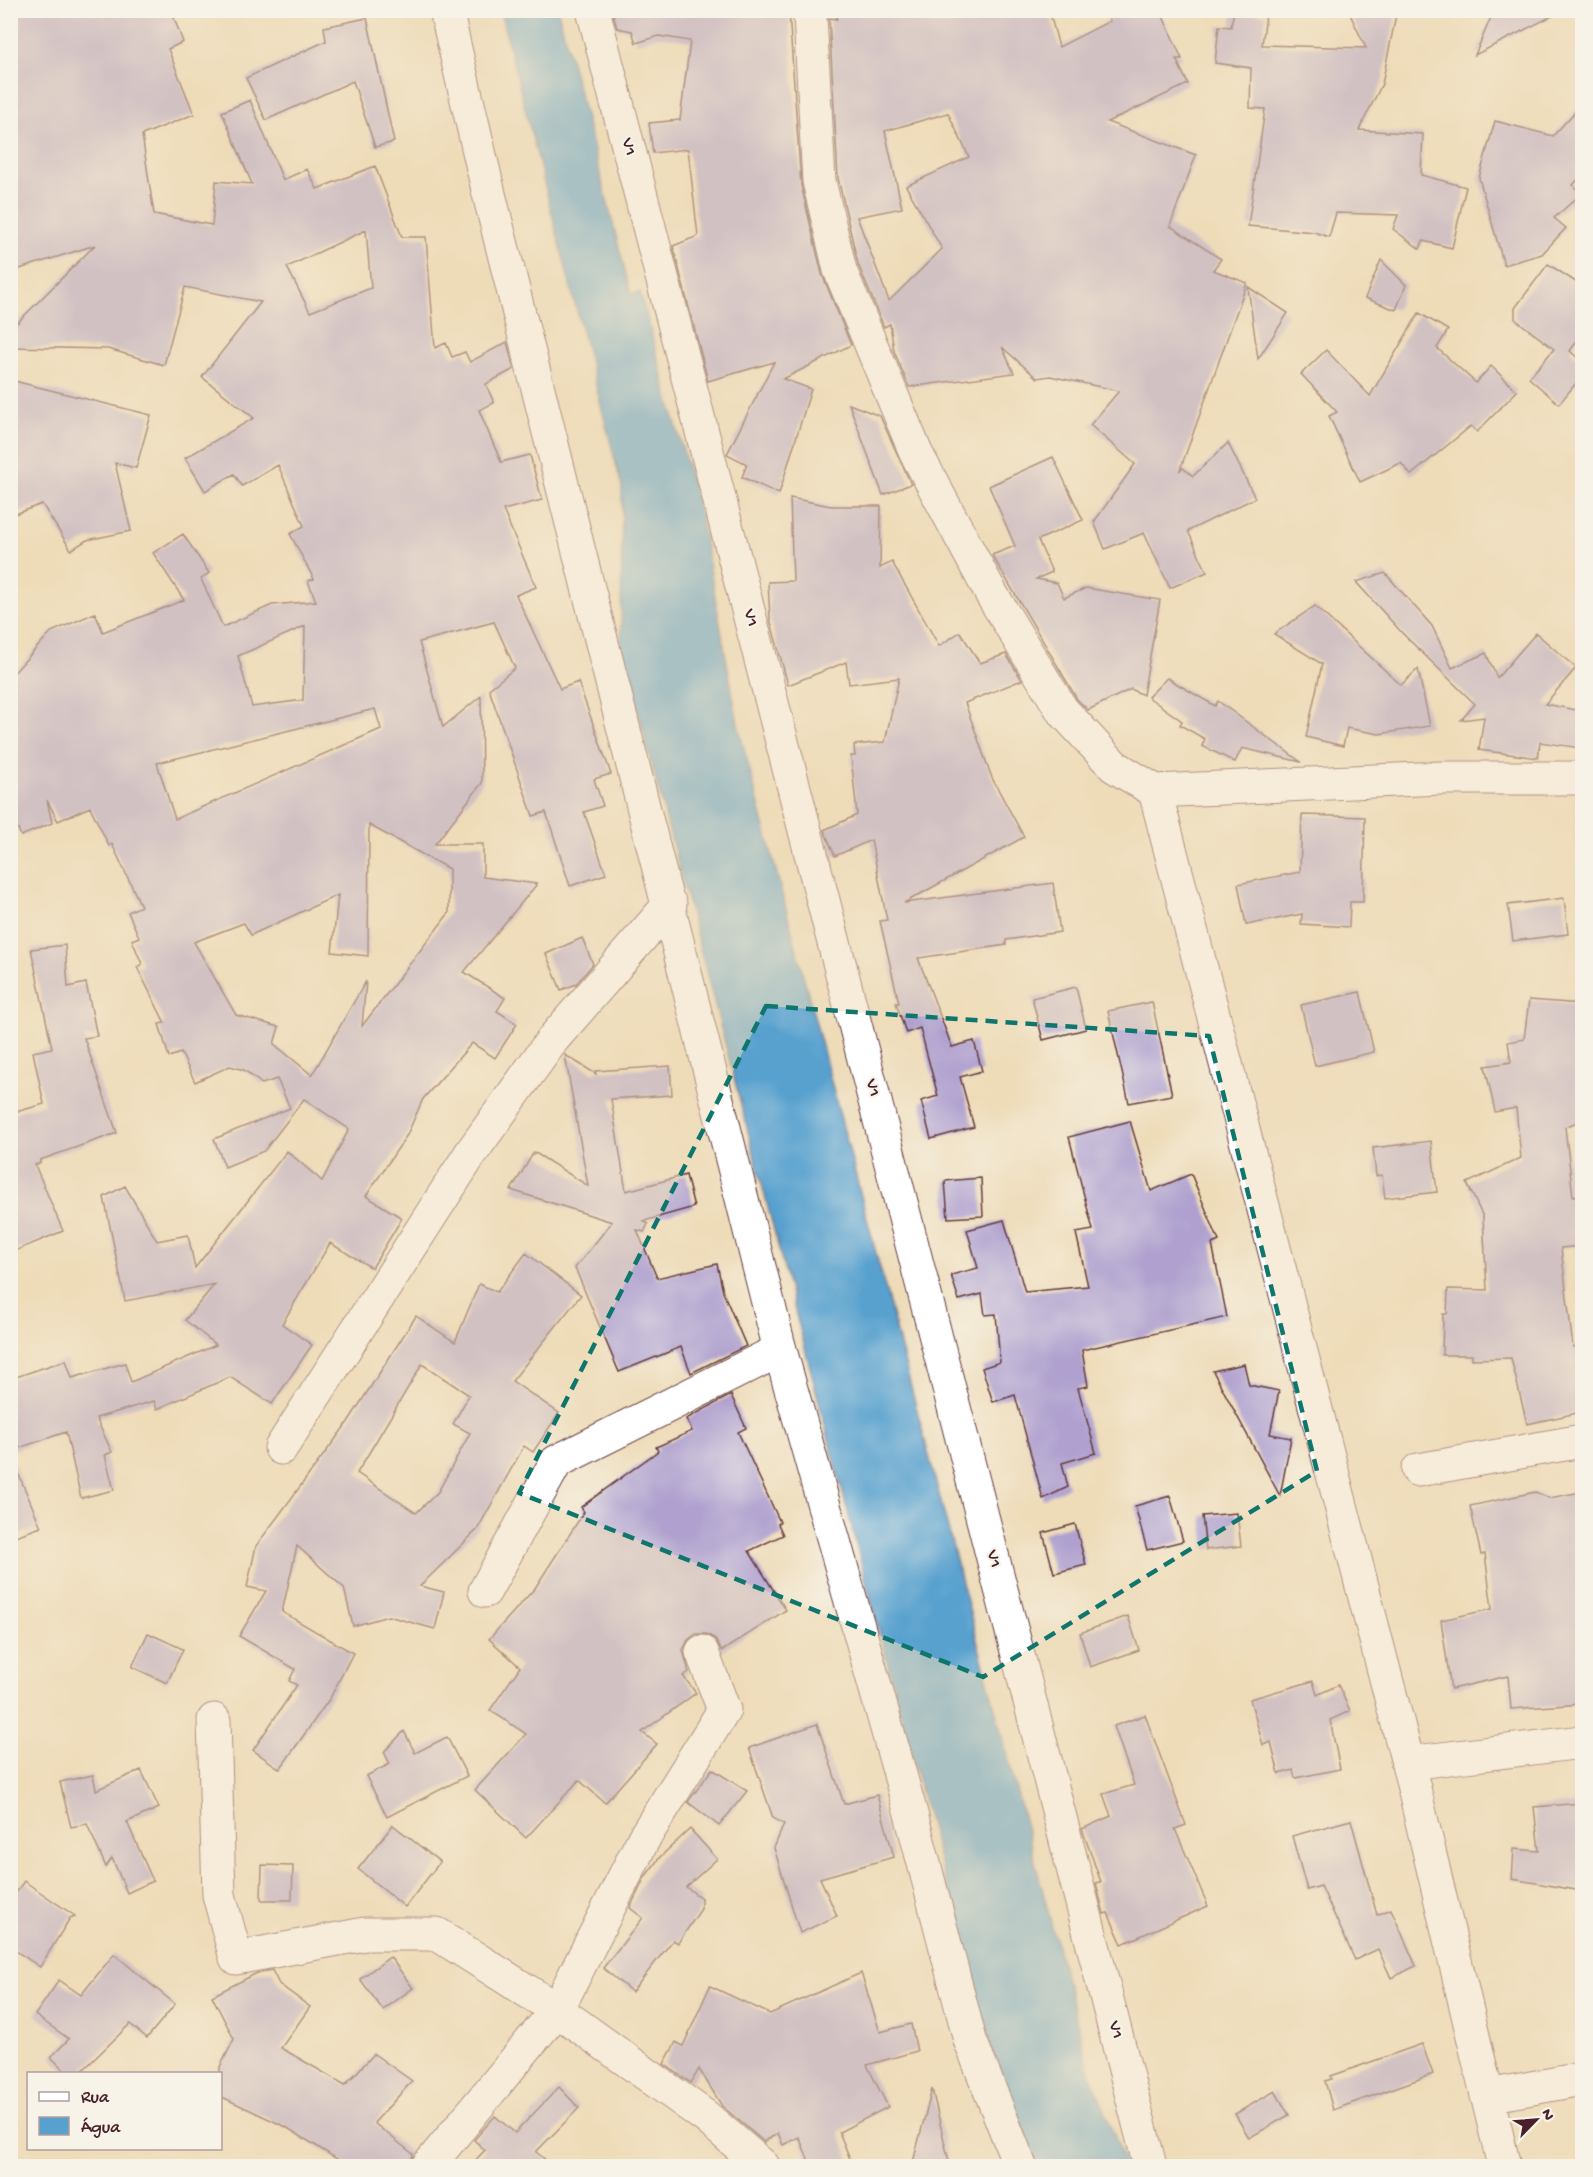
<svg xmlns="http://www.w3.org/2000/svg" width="1593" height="2177" viewBox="0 0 1593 2177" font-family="'Gochi Hand',sans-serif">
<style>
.water{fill:#58a1cf;stroke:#51607d;stroke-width:1.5}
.building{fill:#afa0cf;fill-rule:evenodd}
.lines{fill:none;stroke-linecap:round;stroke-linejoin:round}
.minor-casing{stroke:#633b40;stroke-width:35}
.minor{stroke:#fff;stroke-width:33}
.marked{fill:none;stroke:#0f766e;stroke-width:4.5;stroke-dasharray:12 8;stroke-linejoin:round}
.labels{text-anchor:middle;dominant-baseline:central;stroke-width:4.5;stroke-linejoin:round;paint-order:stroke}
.street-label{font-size:18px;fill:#4a1f2b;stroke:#f7f3e8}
</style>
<rect width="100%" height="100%" fill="#f7f3e8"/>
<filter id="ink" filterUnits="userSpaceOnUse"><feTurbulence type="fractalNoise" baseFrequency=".0167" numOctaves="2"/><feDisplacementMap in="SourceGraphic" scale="12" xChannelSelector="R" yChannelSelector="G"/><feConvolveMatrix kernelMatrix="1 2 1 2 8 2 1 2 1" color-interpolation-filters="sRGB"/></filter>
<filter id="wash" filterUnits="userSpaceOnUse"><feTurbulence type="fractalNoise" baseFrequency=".008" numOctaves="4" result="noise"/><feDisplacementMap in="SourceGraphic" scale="24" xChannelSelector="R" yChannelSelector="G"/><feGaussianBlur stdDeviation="1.35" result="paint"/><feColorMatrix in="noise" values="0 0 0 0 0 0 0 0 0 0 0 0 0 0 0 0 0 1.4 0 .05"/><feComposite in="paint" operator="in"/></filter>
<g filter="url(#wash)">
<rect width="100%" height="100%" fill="#eedcb9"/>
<!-- water -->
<path class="water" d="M500,11H558L631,294L640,292L700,514L739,729L1090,2072L1126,2166H1037L983,2027L621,647L622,487Z"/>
<g id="blocks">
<!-- building -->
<g class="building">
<path d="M10,10H171L183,42L168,49L194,114L142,135L154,214L212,225L216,181L252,184L222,112L250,100L283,180L307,169L317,189L375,166L402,237H426L435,348L446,343L452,357L465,352L470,362L507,342L514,369L486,384L494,403L479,410L501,462L530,455L542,500L503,510L536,587L516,595L560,689L578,682L611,774L594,779L603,806L584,812L606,874L570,886L546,812L533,816L489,689L515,668L494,622L419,642L443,727L481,696L482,783L435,844H483V877L537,884L464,972L505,998L497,1011L517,1024L495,1058L472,1043L423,1099L407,1135L366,1196L402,1218L372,1268L330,1243L282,1324L312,1345L272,1404L230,1377L157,1409L154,1401L96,1418L112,1452L105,1455L114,1490L81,1498L66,1432L10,1451V1379L66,1360L72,1378L125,1363L131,1382L216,1345L185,1320L215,1284L125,1301L104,1197L125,1186L157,1241L188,1235L195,1268L287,1151L322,1181L349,1129L304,1099L264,1151L225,1167L214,1139L290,1108L277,1079L262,1084L244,1070L230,1066L195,1082L181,1053L169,1057L159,1024L165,1023L137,967L142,964L132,940L139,937L128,912L141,906L112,844L109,846L90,807L58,821L47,800L52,823L21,836L10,811V677L51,632L95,613L103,632L184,600L153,553L183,534L209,573L201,579L223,627L272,605L316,601L308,581L314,579L290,534L304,526L278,465L242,486L234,474L205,491L185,458L254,418L202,377L261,302L185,287L164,365L108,349L10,347V330L95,245L10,272ZM366,230L371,288L310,312L287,267ZM305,626L303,700L252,707L238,656ZM375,709L381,729L175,819L157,763ZM369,825L449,869V913L362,1026L366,981L312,1075L274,1044L279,1027L236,1015L194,942L244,923L251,935L338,895L332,952L368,956Z"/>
<path d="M612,10L789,12L801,185L822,274L851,345L783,379L811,389L779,494L742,477L747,464L727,454L774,362L708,381L673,246L698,236L688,149L653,153L649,123L680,120L690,41L659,36L636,43L632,31L617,28Z"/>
<path d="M835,10H1049L1059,47L1110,21L1106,10H1160L1182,59H1176L1188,84L1107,122L1196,155L1170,226L1221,259L1213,270L1247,283L1180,470L1183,468L1193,476L1228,443L1255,498L1188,531L1207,572L1170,588L1144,533L1105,549L1094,522L1135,464L1090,425L1119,391L1050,376L1037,378L1002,347L1014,373L909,387L894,351L890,324L884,327L858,264L838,178L829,18L837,19ZM948,113L969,157L906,186L942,249L889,301L857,217L902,208L885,131Z"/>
<path d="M1234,10L1266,15L1262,45L1366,48L1348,10H1397L1382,84L1359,130L1423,134L1421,175L1466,187L1452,248L1423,241L1420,249L1393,229L1398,215L1336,213L1329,237L1314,232L1248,226L1265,109L1250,108L1251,68L1215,63L1219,26L1231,27Z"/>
<path d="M1494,10H1564L1475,55Z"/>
<path d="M367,18L394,142L375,147L353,81L266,120L246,78L326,41L324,27Z"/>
<path d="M1582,104V175L1573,185L1581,194L1554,218L1566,228L1542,254L1504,265L1479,178L1495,121L1553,136Z"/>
<path d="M1381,260L1406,285L1396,310L1365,298Z"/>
<path d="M1548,264L1582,286V333L1570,351L1582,362V376L1559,404L1529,378L1554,349L1515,319V308Z"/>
<path d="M1248,287L1288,313L1258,359Z"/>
<path d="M1419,313L1448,330L1437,348L1476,383L1491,366L1517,391L1477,432L1471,426L1411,475L1401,463L1360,482L1329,416L1337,412L1301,374L1326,350L1370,396Z"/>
<path d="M10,380L151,415L136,468L115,463L131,531L87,540L71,550L42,504L10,516Z"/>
<path d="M849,404L880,416L911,484L883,495Z"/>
<path d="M1053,457L1083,520L1038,540L1052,572L1036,579L1057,583L1064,598L1086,588L1160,600L1143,695L1131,689L1088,710L1077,699L992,555L1015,546L989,486Z"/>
<path d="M790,498L831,506H881L880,568L892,562L939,646L960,632L980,663L1006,654L1022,680L965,703L992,778L1024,837L904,903L1053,883L1060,932L1006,940V945L918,958L952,1047L974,1041L982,1071L960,1077L974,1127L931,1139L921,1101L938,1096L920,1028L906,1033L896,1003H899L880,921L887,920L871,840L835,856L824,830L857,815L851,756H855L854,745L885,742L899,678L849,684L846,662L788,685L770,619L768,582L793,581Z"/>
<path d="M1385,573L1432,626L1452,668L1486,653L1497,678L1536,633L1576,668L1545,704L1582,711L1580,748L1540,742L1538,758L1479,750L1484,717L1461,720L1475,704L1403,634L1356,582Z"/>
<path d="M1315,606L1401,685L1418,669L1430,726L1379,734L1347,728L1343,746L1306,737L1322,664L1274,634Z"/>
<path d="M1167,678L1215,706L1218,701L1301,762L1242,748L1235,762L1202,746L1205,739L1180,725L1182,721L1148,697Z"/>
<path d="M1302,815L1365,817L1363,902H1350L1349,927L1301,924L1302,914L1246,925L1238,884L1300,872Z"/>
<path d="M1564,898L1568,934L1513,941L1508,905Z"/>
<path d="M582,938L593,964L576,984L561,990L546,954Z"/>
<path d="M65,945L68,987L86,983L97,1036L84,1038L117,1133L40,1160V1163L35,1165L63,1231L10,1253V1109L12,1113L44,1104L33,1052L52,1048L31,949Z"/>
<path d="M1076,987L1086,1029L1043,1040L1032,998Z"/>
<path d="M1360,992L1374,1052L1315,1066L1301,1005Z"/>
<path d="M1529,1000L1582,1004V1120L1565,1127L1573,1196L1578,1195L1582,1246L1561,1248L1573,1347L1582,1345V1412L1527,1424L1511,1358L1472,1359V1355H1442L1443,1314H1447L1448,1289L1487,1290L1483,1217L1467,1183L1521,1158L1516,1108L1495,1112L1485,1066L1511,1062L1508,1042L1524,1039Z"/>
<path d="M1152,1002L1172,1095L1129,1103L1108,1011Z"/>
<path d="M565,1055L596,1074L595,1071L670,1066L672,1095L611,1099L626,1191L686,1175L694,1207L644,1221L648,1224L644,1232L637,1230L657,1278L717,1264L723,1292L746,1346L691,1373L681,1347L619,1372L575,1268L612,1222L511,1190L534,1152L588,1186Z"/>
<path d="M1130,1121L1151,1191L1191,1174L1219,1241L1212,1244L1227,1317L1082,1350L1088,1386L1078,1388L1096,1453L1062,1463L1068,1487L1043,1499L1015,1395L993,1402L982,1368L1000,1362L996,1314L985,1315L982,1294L959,1300L951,1275L978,1268L967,1230L1004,1220L1025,1292L1088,1286L1076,1233L1093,1230L1069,1137Z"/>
<path d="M1431,1141L1437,1192L1385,1198L1382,1175L1376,1176L1373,1148Z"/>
<path d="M981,1178L983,1216L948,1218L945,1181Z"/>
<path d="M526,1253L581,1295L512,1381L559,1413L533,1452L524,1446L477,1530L420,1586L444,1592L435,1629L388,1616L353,1626L344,1588L297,1546L282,1612L353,1653L330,1698L280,1769L253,1750L297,1685L289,1681L295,1669L239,1636L266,1591L247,1587L256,1546L348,1422L416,1316L455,1342L479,1284L497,1292ZM422,1364L469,1395L453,1424L470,1433L438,1492L416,1513L357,1473Z"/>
<path d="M1244,1364L1249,1385L1279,1391L1270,1434L1291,1438L1280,1496L1213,1371Z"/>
<path d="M731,1395L746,1428L738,1432L780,1522L778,1524L783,1535L749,1551L786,1610L722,1651L714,1638L706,1634H696L688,1640L683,1650L689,1672L683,1676L696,1693L642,1732L657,1744L605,1803L579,1780L526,1838L475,1790L526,1734L490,1710L520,1667L489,1639L535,1588L584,1512L581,1507L658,1451L656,1447L692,1431L686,1419Z"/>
<path d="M10,1454L41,1527L10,1538Z"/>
<path d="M1535,1492L1549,1498L1582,1492V1704L1511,1709L1508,1676L1451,1689L1441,1620L1492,1609L1485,1554L1481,1555L1470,1506Z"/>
<path d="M1170,1496L1183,1541L1147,1550L1135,1506Z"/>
<path d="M1237,1513L1241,1546L1206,1550L1202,1516Z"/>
<path d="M1075,1524L1086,1565L1054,1573L1043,1533Z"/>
<path d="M1128,1616L1139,1650L1090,1667L1080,1633Z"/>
<path d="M148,1633L183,1649L167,1683L132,1667Z"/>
<path d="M1313,1681L1317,1695L1338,1685L1350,1711L1330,1720L1340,1769L1295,1778L1293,1770L1279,1774L1271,1742L1263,1745L1250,1699Z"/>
<path d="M1145,1715L1186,1825L1175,1829L1208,1906L1122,1944L1108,1913L1104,1914L1096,1883L1101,1882L1082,1829L1111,1816L1103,1794L1134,1785L1114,1726Z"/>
<path d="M817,1724L844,1804L877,1795L894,1857L820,1878L837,1916L800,1933L774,1848L784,1824L773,1818L749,1748Z"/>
<path d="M404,1731L415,1753L447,1737L467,1776L387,1817L366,1776L390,1764L384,1752Z"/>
<path d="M712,1769L747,1791L719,1826L688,1802Z"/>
<path d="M141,1770L159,1808L127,1822L153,1881L127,1893L112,1858L106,1867L87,1824L71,1827L60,1782L93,1775L96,1790Z"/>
<path d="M1582,1803V1891L1512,1879L1514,1849L1539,1851L1534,1807Z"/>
<path d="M1351,1820L1377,1915L1391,1909L1416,1966L1391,1978L1378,1949L1355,1960L1321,1886L1307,1890L1292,1836Z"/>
<path d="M393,1825L440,1862L405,1907L358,1869Z"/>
<path d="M690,1829L717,1859L686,1887L701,1898V1909L678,1943L673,1940L632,1992L603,1968L643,1918L630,1908L645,1877L660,1857Z"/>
<path d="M262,1865L293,1866L292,1900H261Z"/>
<path d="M24,1881L75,1916L70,1918L40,1967L10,1947V1902Z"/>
<path d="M114,1954L175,2004L147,2038L130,2024L80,2073H67L51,2057L69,2039L35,2015L59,1980L81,1995Z"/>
<path d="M390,1957L413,1988L383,2010L360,1979Z"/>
<path d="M272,1970L279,1984L310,2007L281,2048L345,2085L374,2054L412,2081L374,2123L413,2154L410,2166H348L286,2127L220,2096V2067L234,2039L212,1996L257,1973Z"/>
<path d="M861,1973L880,2032L911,2024L917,2051L867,2065L888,2107L839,2132L853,2166H811L799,2137L783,2145L778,2133L764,2142L722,2106L699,2069L691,2083L664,2064L676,2042L683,2046L710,1986L770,2014Z"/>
<path d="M1422,2044L1433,2074L1333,2110L1325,2081L1332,2079L1331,2076Z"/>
<path d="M559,2087L579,2108L536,2152L553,2166H470L485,2150L474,2140L495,2116L515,2133Z"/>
<path d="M932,2089L950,2166H912Z"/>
<path d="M1275,2091L1289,2115L1249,2138L1235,2114Z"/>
</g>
</g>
</g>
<g filter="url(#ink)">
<use href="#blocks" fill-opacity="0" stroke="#633b40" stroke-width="1.5"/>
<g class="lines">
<!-- minor casing -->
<g class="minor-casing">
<g id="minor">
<path d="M446,10L489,194L780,1350L910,1810L970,2040L1020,2166"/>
<path d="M593,10L1150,2166"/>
<path d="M807,10L810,16L819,181L840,270L916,453L992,595L1062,710L1114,766L1155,791L1441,778H1582"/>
<path d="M1155,791L1408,1763L1504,2166"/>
<path d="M281,1448L471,1153L553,1039L670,904"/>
<path d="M1418,1470L1582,1441"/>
<path d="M485,1591L556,1462L780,1350"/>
<path d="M214,1720L219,1895L236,1958L365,1934H437L557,2010L706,2117L763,2166"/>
<path d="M1408,1763L1582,1742"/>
<path d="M1487,2096L1582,2079"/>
<path d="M428,2166L557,2010L644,1838L724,1710L702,1652"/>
</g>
</g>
<!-- minor -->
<use href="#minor" class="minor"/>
</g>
</g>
<!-- marked area -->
<path d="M0 0H1593V2177H0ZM766,1006L1209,1036L1317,1471L983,1677L519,1493Z" fill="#eedcb9" fill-opacity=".55" fill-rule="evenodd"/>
<path class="marked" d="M766,1006L1209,1036L1317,1471L983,1677L519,1493Z"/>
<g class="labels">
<!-- street labels -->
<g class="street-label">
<text transform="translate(628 147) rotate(75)">V1</text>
<text transform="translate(750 618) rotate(75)">V1</text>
<text transform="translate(872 1088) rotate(75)">V1</text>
<text transform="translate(993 1559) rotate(75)">V1</text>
<text transform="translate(1115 2030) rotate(75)">V1</text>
</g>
</g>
<!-- margin -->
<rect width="1593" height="2177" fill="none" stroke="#f7f3e8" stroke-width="36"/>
<!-- legend -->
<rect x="27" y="2072" width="195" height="78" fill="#f7f3e8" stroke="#b29e9c" stroke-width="1.5"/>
<rect x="39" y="2092" width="30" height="9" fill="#ffffff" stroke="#b29e9c" stroke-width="1.5"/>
<text x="81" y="2102" font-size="18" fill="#4a1f2b">Rua</text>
<rect x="39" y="2117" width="30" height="18" fill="#58a1cf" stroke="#b29e9c" stroke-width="1.5"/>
<text x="81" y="2132" font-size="18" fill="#4a1f2b">Água</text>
<!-- north arrow -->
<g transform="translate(1536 2120) rotate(65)" stroke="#f7f3e8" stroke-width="4.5" paint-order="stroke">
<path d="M0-4.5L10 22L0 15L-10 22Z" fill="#4a1f2b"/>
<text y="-9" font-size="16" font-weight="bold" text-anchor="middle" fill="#4a1f2b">N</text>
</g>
</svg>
